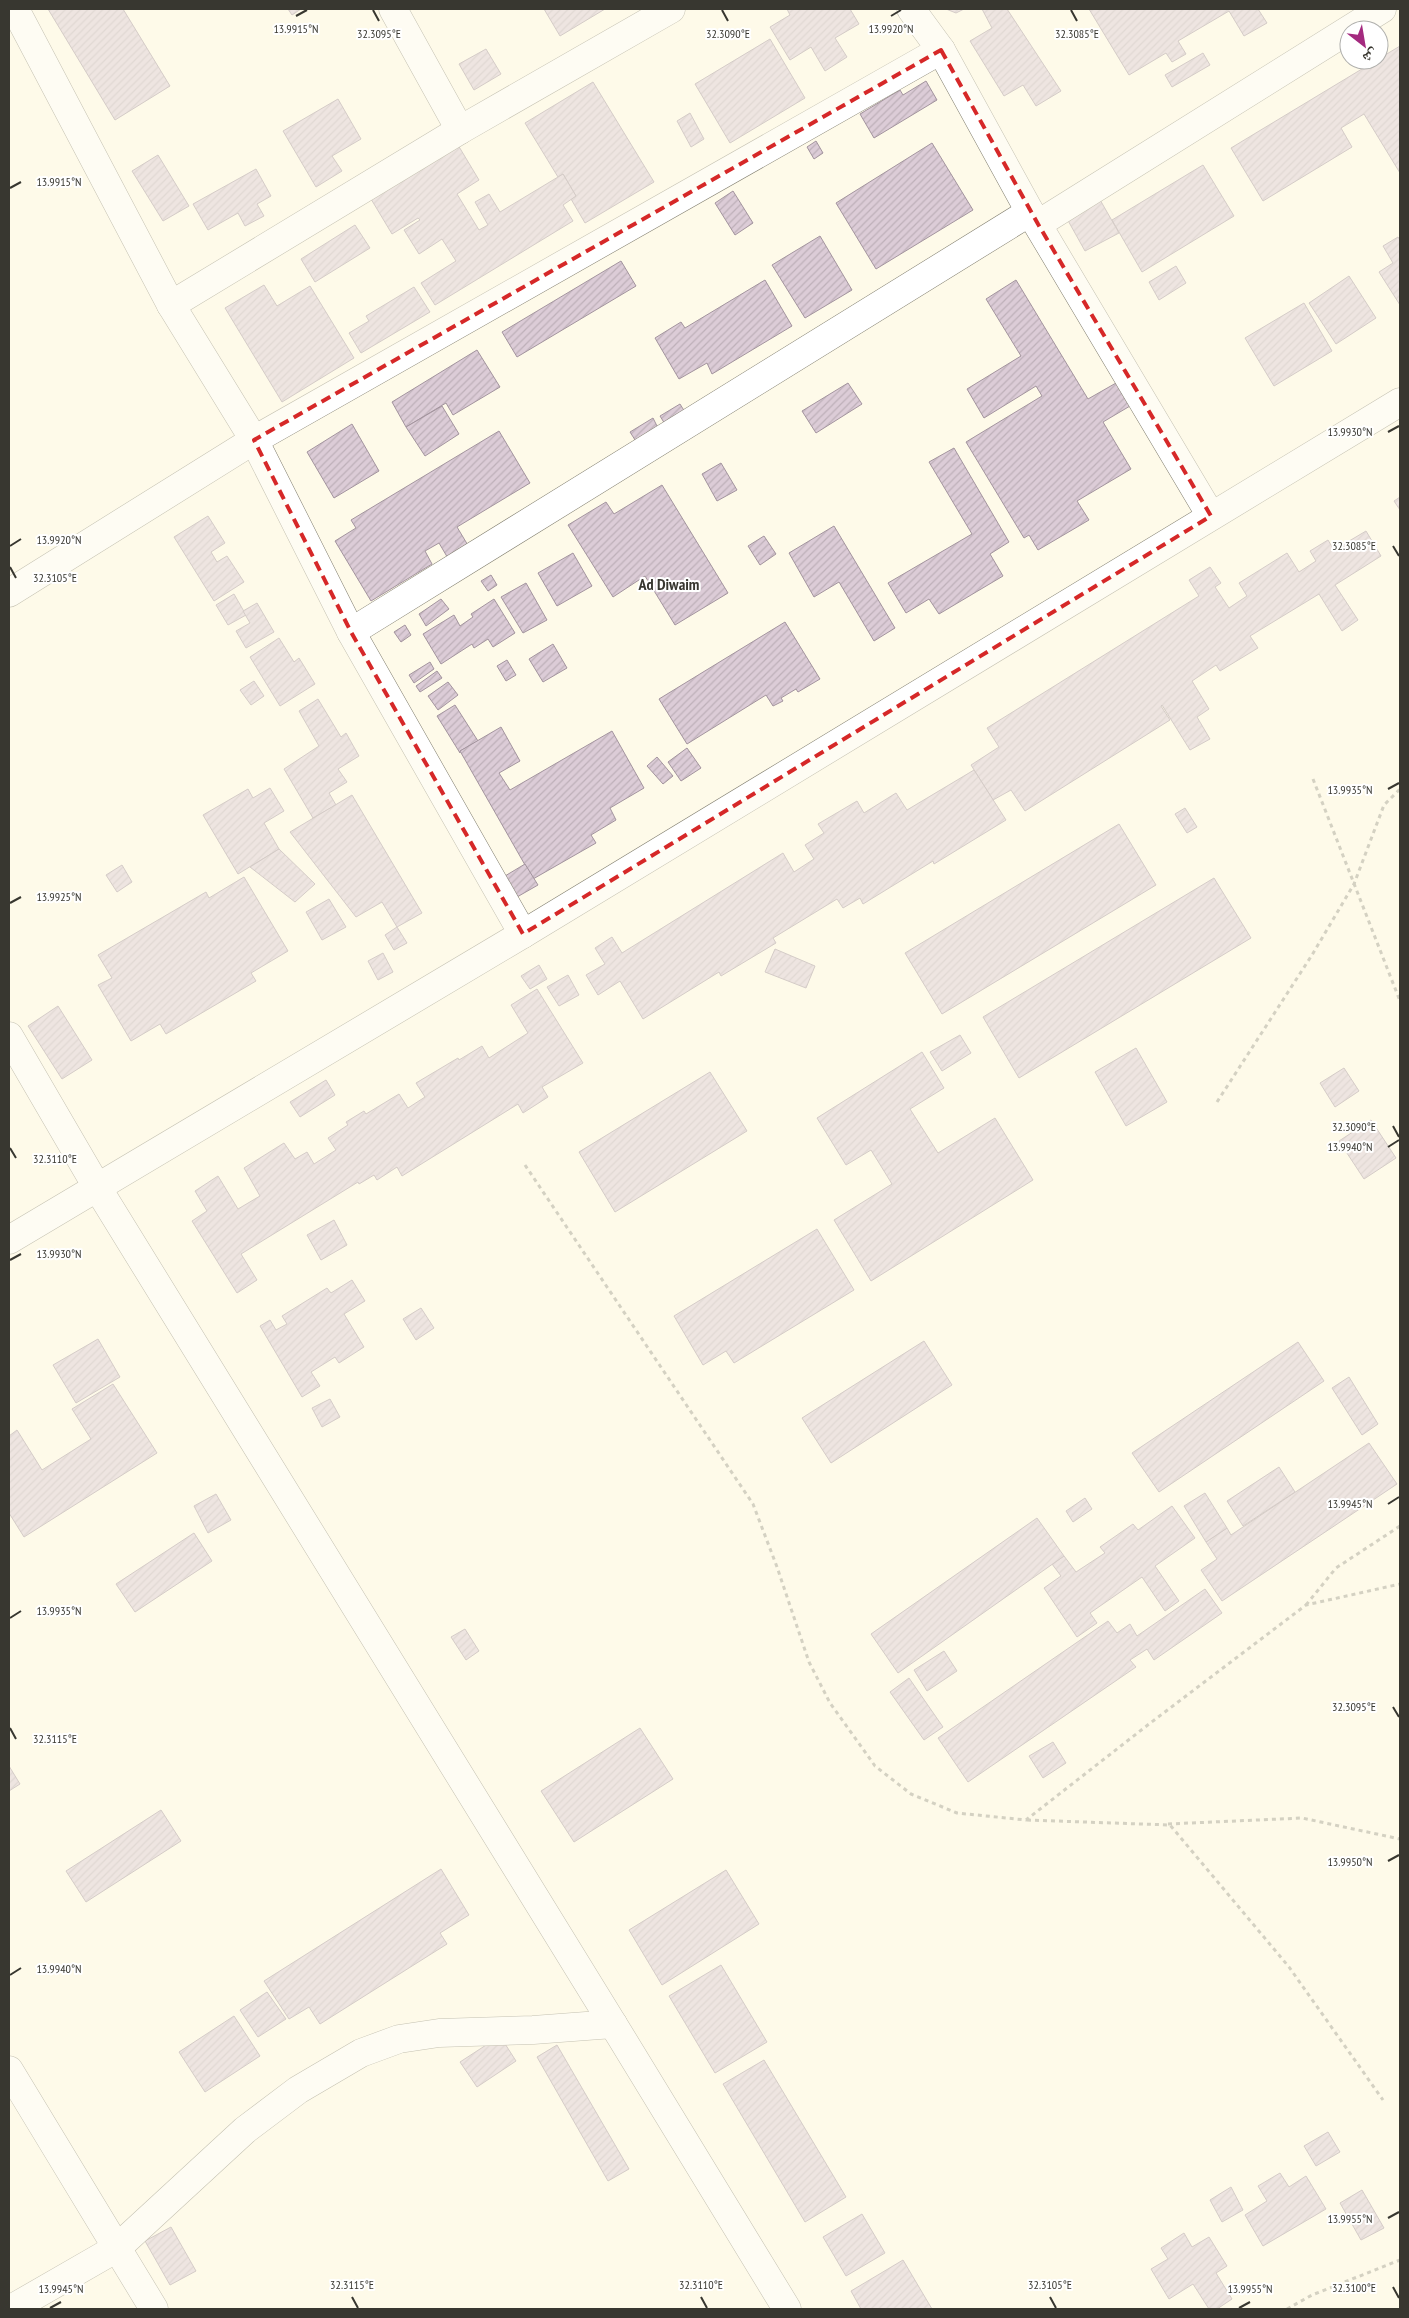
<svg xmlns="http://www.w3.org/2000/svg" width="1409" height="2318" viewBox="0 0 1409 2318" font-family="'PT Sans Narrow','Noto Naskh Arabic',sans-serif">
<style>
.building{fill:url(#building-hatch);stroke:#a3949e}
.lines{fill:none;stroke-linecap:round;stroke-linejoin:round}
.minor-casing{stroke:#817e6f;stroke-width:29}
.tertiary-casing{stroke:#817e6f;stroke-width:29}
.path{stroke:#a2a093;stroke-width:3;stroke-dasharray:4 4;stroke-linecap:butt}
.minor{stroke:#fff;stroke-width:28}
.tertiary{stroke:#fff;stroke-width:28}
.marked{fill:none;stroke:#d62828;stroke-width:4;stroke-dasharray:10 6;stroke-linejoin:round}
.ticks{fill:none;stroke:#383730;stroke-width:2}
.labels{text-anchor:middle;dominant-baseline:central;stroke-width:4;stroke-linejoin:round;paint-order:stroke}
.quarter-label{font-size:16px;font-weight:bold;fill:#383730;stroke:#fff}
.ticks-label{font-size:12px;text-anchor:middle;fill:#383730;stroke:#fff;stroke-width:4;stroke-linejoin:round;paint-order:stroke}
</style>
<defs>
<pattern id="building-hatch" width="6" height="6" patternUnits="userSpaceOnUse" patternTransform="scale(1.25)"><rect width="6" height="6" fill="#dcccd7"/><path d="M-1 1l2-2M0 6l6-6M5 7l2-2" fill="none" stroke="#beb0b9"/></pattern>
</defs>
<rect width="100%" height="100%" fill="#fefae9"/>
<!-- building -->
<g class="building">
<path d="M48,9H123L170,86L115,120Z"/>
<path d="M288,9H301L292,15Z"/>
<path d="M544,9H605L560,36Z"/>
<path d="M787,9H850L859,24L835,38L847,57L825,71L811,47L790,60L770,27L790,15Z"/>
<path d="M946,9H964L956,13Z"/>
<path d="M982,9H1007L1061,91L1036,106L1023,85L1004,96L970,41L992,28Z"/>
<path d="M1089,9H1258L1267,23L1244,36L1229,11L1178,41L1186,54L1172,62L1166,53L1129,75Z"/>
<path d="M770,39L805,98L730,143L695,84Z"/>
<path d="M1400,46V173L1364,114L1341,128L1352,147L1263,201L1231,148Z"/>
<path d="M486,49L501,74L474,90L459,64Z"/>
<path d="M1203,53L1210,65L1172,87L1165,75Z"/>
<path d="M926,81L937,100L874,138L860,114L900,90L903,95Z"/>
<path d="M593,82L654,182L585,223L571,199L576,196L563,174L558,177L525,123Z"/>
<path d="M338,99L361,139L332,156L342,171L316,187L283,131Z"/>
<path d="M690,113L704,139L691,147L677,121Z"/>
<path d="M455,140L479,180L457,194L479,230L488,225L475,202L489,194L500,212L563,174L576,196L563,205L573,221L435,305L421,283L456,261L442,239L419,254L404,230L420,220L418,218L392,234L368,194Z"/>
<path d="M816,141L823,153L814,159L807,147Z"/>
<path d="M932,143L973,210L876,269L836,203Z"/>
<path d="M158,155L189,206L163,221L132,171Z"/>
<path d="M1203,165L1234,216L1142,272L1112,220Z"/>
<path d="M256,169L271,196L257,204L264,216L245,226L238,213L208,230L193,204Z"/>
<path d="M733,191L753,223L735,235L715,203Z"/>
<path d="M1099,198L1119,233L1085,251L1066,217Z"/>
<path d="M355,225L370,248L315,282L301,259Z"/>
<path d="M820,236L852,290L805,318L772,265Z"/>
<path d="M1398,237L1400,240V305L1379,272L1393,263L1383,246Z"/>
<path d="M621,261L636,286L517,357L502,332Z"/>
<path d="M1176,266L1186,283L1159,300L1149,282Z"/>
<path d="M1349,276L1376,318L1336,344L1309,303Z"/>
<path d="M765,280L792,326L712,374L707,363L679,379L655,338L681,322L685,328Z"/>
<path d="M1016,280L1088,399L1116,383L1130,406L1103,422L1131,469L1077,501L1089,520L1038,550L1029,535L1024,538L966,442L1042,396L1036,386L984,418L967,389L1021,356L986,299Z"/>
<path d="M264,285L277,306L310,286L354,358L282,402L225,308Z"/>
<path d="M414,287L430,312L361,353L349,333L369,321L366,316Z"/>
<path d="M1304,303L1332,351L1274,386L1245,338Z"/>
<path d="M477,350L500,387L453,415L446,403L406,427L392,402Z"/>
<path d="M848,383L862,404L816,433L802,411Z"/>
<path d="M680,404L688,417L668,429L660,416Z"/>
<path d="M442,406L459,434L425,456L406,427Z"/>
<path d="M653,418L659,430L637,443L630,432Z"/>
<path d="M352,424L379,471L334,498L307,452Z"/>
<path d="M499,431L530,483L457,527L469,547L449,560L439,543L425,551L432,564L371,601L335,541L356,528L351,520Z"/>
<path d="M954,448L1009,542L990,554L1003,576L939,614L929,599L906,613L888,583L972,534L929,462Z"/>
<path d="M721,463L737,490L717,501L702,474Z"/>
<path d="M662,485L728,593L675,625L645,576L613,597L568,525L606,502L614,514Z"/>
<path d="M1400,497V510L1394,501Z"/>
<path d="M208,516L225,543L211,552L217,562L227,556L244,582L214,601L174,537Z"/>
<path d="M834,526L895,628L874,641L839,582L814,597L789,553Z"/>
<path d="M1366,531L1381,556L1335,585L1358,620L1342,631L1319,594L1250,636L1258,648L1220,671L1216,665L1192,681L1209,709L1197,717L1210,739L1190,750L1162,705L1161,706L1170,720L1025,811L1011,790L993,800L971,765L999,747L987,728L1199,596L1189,580L1210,567L1221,583L1215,587L1229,608L1247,596L1239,583L1287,553L1299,572L1316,561L1310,551L1328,540L1334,550Z"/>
<path d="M764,536L776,554L760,565L748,546Z"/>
<path d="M573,553L592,586L557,606L538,573Z"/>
<path d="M491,575L497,585L488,591L481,581Z"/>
<path d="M526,583L547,620L523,633L501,597Z"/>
<path d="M234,594L246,615L228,625L216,605Z"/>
<path d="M441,599L449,609L426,626L419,614Z"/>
<path d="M494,599L515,633L493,647L488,639L474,648L472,644L441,664L423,634L454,615L460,626L473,617L471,614Z"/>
<path d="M257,603L274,632L246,648L236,631L250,623L243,611Z"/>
<path d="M785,622L820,679L798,692L796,689L781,698L783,701L773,706L766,695L687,744L659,699Z"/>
<path d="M405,625L411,635L401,642L394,632Z"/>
<path d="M279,638L294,662L299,658L315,684L280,706L250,657Z"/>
<path d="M553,644L567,668L543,682L529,659Z"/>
<path d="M507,660L516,675L506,681L497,666Z"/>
<path d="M430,662L434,669L414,683L409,675Z"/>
<path d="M437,671L442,678L420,692L416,686Z"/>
<path d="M254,681L264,696L251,705L240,690Z"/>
<path d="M448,682L458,695L438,710L428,696Z"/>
<path d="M318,699L341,737L346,733L359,756L338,769L347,782L329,793L336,805L313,818L284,769L319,746L299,711Z"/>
<path d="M455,705L478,741L460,751V753L437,716Z"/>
<path d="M501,727L520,761L499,773L510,790L612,731L644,788L610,808L616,820L591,835L596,843L533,879L460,751Z"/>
<path d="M687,748L701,768L681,781L668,762Z"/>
<path d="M657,757L673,776L663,784L647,766Z"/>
<path d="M974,770L1006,820L934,864L933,861L863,904L860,898L843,908L837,899L773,938L776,943L721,976L719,972L643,1019L620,981L598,995L586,975L605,964L595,948L612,937L622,953L783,853L794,872L814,859L805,845L824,833L818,824L857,801L864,813L896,793L907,810Z"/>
<path d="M270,788L284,811L264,823L279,849L238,874L203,815L248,789L253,798Z"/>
<path d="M352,795L422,913L397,927L382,902L356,917L290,832Z"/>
<path d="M1185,808L1197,827L1187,833L1175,814Z"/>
<path d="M1119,824L1156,885L942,1014L905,953Z"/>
<path d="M279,849L315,884L295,902L250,867Z"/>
<path d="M525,864L538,885L517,897L505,876Z"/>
<path d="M122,865L132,882L117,892L106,875Z"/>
<path d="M244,877L288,951L251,973L256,981L166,1034L160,1024L131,1041L98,985L112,978L98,955L206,892L209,898Z"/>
<path d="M1214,878L1251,938L1019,1078L983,1017Z"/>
<path d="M329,899L346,927L322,940L306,912Z"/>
<path d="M397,927L407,943L394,950L385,935Z"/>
<path d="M775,949L815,966L806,988L765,972Z"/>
<path d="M383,953L393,972L378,980L368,961Z"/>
<path d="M539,965L547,979L530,989L521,976Z"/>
<path d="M568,975L579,995L559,1006L547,987Z"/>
<path d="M537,989L583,1063L542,1087L548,1097L523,1113L518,1104L402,1176L397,1167L377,1180L374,1175L359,1184L358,1182L241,1254L257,1280L237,1293L192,1221L207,1211L195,1191L218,1176L238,1209L260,1196L244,1168L284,1143L295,1159L307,1152L314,1164L336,1150L328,1138L348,1125L346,1122L364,1111L366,1114L399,1094L408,1108L425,1097L416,1083L458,1058L459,1060L482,1046L489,1058L528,1033L511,1005Z"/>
<path d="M58,1006L92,1060L62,1079L28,1026Z"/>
<path d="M960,1035L971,1053L942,1071L930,1052Z"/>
<path d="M1136,1048L1167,1102L1126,1126L1095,1072Z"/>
<path d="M922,1052L944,1088L910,1109L938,1153L995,1118L1033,1180L871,1281L834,1220L892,1184L871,1150L846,1165L817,1118Z"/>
<path d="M1344,1068L1359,1091L1335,1107L1320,1083Z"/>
<path d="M710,1072L747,1131L615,1212L579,1152Z"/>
<path d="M326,1080L335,1095L300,1117L290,1102Z"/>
<path d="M1371,1120L1396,1158L1364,1179L1339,1141Z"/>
<path d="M334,1220L347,1245L321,1260L307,1235Z"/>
<path d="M817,1229L854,1290L734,1363L726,1351L703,1365L674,1316Z"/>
<path d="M352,1280L365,1301L344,1314L364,1347L339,1363L335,1357L311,1372L320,1386L302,1397L260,1326L270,1320L276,1330L287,1324L282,1316L327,1288L331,1293Z"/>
<path d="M421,1308L434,1328L416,1340L403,1319Z"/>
<path d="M98,1339L120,1377L76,1403L53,1365Z"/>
<path d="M924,1341L952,1385L831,1463L802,1418Z"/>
<path d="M1298,1342L1324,1381L1159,1492L1132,1453Z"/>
<path d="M1349,1377L1378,1424L1362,1435L1332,1388Z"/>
<path d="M113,1384L157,1453L24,1537L9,1513V1436L17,1430L42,1470L91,1439L72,1409Z"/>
<path d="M330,1399L340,1417L322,1427L312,1408Z"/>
<path d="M1369,1443L1397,1484L1222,1601L1201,1570L1217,1559L1206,1542L1227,1528L1231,1535Z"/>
<path d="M1279,1467L1295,1492L1243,1526L1227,1501Z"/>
<path d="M1205,1493L1227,1528L1206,1542L1184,1506Z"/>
<path d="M216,1494L231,1520L208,1533L194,1506Z"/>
<path d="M1085,1498L1092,1509L1073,1522L1066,1511Z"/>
<path d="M1172,1506L1195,1538L1155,1566L1179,1601L1165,1611L1142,1577L1090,1613L1097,1623L1077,1637L1044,1588L1061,1576L1052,1564L1064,1556L1076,1572L1105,1553L1100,1547L1133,1524L1138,1530Z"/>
<path d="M1037,1518L1064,1556L898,1673L871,1634Z"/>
<path d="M194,1533L212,1561L135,1612L116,1584Z"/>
<path d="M1205,1589L1222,1613L1154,1660L1147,1649L1130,1660L1136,1667L968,1782L938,1738L1108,1621L1117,1633L1130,1624L1137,1636Z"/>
<path d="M465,1629L479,1651L466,1660L451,1637Z"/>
<path d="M944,1651L957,1671L927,1691L914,1670Z"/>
<path d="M909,1678L943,1727L924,1740L890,1692Z"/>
<path d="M640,1728L673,1779L574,1842L541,1791Z"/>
<path d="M1053,1742L1066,1763L1043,1778L1029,1756Z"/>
<path d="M9,1766L20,1784L9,1791Z"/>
<path d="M161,1810L181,1841L86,1902L66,1871Z"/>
<path d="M441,1869L469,1915L440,1933L447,1944L320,2024L309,2007L289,2019L264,1981Z"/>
<path d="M726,1870L759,1924L662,1985L629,1930Z"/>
<path d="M721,1965L767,2042L715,2073L669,1996Z"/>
<path d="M267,1992L286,2019L258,2037L240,2010Z"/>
<path d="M234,2016L260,2056L205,2092L179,2052Z"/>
<path d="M500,2036L516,2061L477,2087L460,2062Z"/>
<path d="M557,2045L629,2169L608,2181L537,2057Z"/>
<path d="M764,2060L846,2197L805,2222L723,2084Z"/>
<path d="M1328,2132L1340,2152L1316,2166L1304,2146Z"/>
<path d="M1280,2173L1289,2187L1306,2176L1326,2209L1263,2246L1245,2215L1267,2201L1258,2186Z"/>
<path d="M1231,2187L1243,2210L1222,2222L1210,2200Z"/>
<path d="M1362,2190L1384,2228L1361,2240L1340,2203Z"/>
<path d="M862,2214L885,2253L846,2276L823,2237Z"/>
<path d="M171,2227L196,2271L170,2285L145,2241Z"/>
<path d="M1184,2233L1192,2247L1209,2237L1227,2266L1216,2273L1232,2299L1217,2309H1209L1193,2284L1169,2299L1151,2269L1168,2259L1161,2248Z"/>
<path d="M903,2260L932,2309H861L851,2291Z"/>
</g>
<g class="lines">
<!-- minor casing -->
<g class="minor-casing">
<g id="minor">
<path d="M15,9L171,305L254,440L351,632L523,934"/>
<path d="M393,9L460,130"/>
<path d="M911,9L941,50L1030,212L1211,516"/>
<path d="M1038,224L1382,9"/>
<path d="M171,305L460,130L671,9"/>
<path d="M9,593L254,440L941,50"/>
<path d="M351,632L1030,212"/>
<path d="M9,1036L97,1187"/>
<path d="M9,2070L154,2309"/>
<path d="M11,2309L117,2248L245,2130L298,2090L361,2053L399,2039L439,2033L533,2030L613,2024"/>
</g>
</g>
<!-- tertiary casing -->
<g class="tertiary-casing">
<g id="tertiary">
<path d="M97,1187L613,2024L787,2309"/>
<path d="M9,1240L523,934L1400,402"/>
</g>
</g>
<!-- path -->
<g class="path">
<path d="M1313,779L1400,1001"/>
<path d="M1217,1102L1312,955L1354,884L1384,805L1400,789"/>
<path d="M525,1165L753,1504L777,1567L809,1662L830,1703L875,1766L911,1794L957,1813L1026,1820L1149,1724L1306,1605L1400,1584"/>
<path d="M1306,1605L1336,1568L1400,1526"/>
<path d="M1027,1820L1170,1825L1289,1967L1383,2100"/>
<path d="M1168,1824L1302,1818L1400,1839"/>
<path d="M1287,2309L1312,2295L1400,2260"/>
</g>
<!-- minor -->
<use href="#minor" class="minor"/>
<!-- tertiary -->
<use href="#tertiary" class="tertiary"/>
</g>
<!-- marked area -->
<path d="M0 0H1409V2318H0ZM941,50L1038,224L1211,516L523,934L351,632L254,440Z" fill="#fefae9" fill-opacity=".55" fill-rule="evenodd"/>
<path class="marked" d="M941,50L1038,224L1211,516L523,934L351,632L254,440Z"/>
<!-- ticks -->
<path class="ticks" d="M373,10L379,21M722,10L728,21M1071,10L1077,21M296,16L307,10M891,16L901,10M10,188L21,182M1388,432L1399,426M10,546L21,539M1393,546L1399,556M10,567L16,578M1388,789L1399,783M10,903L21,897M1393,1126L1399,1137M1388,1147L1399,1140M10,1148L16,1158M10,1260L21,1254M1388,1504L1399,1497M10,1618L21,1611M1393,1707L1399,1717M10,1728L16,1739M1388,1861L1399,1855M10,1975L21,1968M1388,2218L1399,2212M1393,2287L1399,2298M352,2297L358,2308M701,2297L707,2308M1050,2297L1056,2308M50,2308L61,2302M1239,2308L1250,2302"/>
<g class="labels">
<!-- quarter labels -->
<g class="quarter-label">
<text x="669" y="584">Ad Diwaim</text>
</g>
</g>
<g class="ticks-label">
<text x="296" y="33">13.9915°N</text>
<text x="891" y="33">13.9920°N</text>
<text x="379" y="38">32.3095°E</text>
<text x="728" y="38">32.3090°E</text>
<text x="1077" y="38">32.3085°E</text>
<text x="59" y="186">13.9915°N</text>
<text x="1350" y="436">13.9930°N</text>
<text x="59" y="544">13.9920°N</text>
<text x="1354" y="550">32.3085°E</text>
<text x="55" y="582">32.3105°E</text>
<text x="1350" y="794">13.9935°N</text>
<text x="59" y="901">13.9925°N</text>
<text x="1354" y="1131">32.3090°E</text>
<text x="1350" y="1151">13.9940°N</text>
<text x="55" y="1163">32.3110°E</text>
<text x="59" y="1258">13.9930°N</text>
<text x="1350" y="1508">13.9945°N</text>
<text x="59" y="1615">13.9935°N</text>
<text x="1354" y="1711">32.3095°E</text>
<text x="55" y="1743">32.3115°E</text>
<text x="1350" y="1866">13.9950°N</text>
<text x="59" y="1973">13.9940°N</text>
<text x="1350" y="2223">13.9955°N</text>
<text x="352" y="2289">32.3115°E</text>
<text x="701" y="2289">32.3110°E</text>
<text x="1050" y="2289">32.3105°E</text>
<text x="1354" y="2292">32.3100°E</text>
<text x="61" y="2293">13.9945°N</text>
<text x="1250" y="2293">13.9955°N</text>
</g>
<!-- border -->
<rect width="1409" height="2318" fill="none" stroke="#383730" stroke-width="20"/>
<!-- north arrow -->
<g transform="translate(1364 45) rotate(149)"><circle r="24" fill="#ffffff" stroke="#afafac"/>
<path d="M0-4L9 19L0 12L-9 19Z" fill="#a42a7f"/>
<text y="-8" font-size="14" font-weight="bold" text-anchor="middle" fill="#383730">ش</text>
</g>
</svg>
